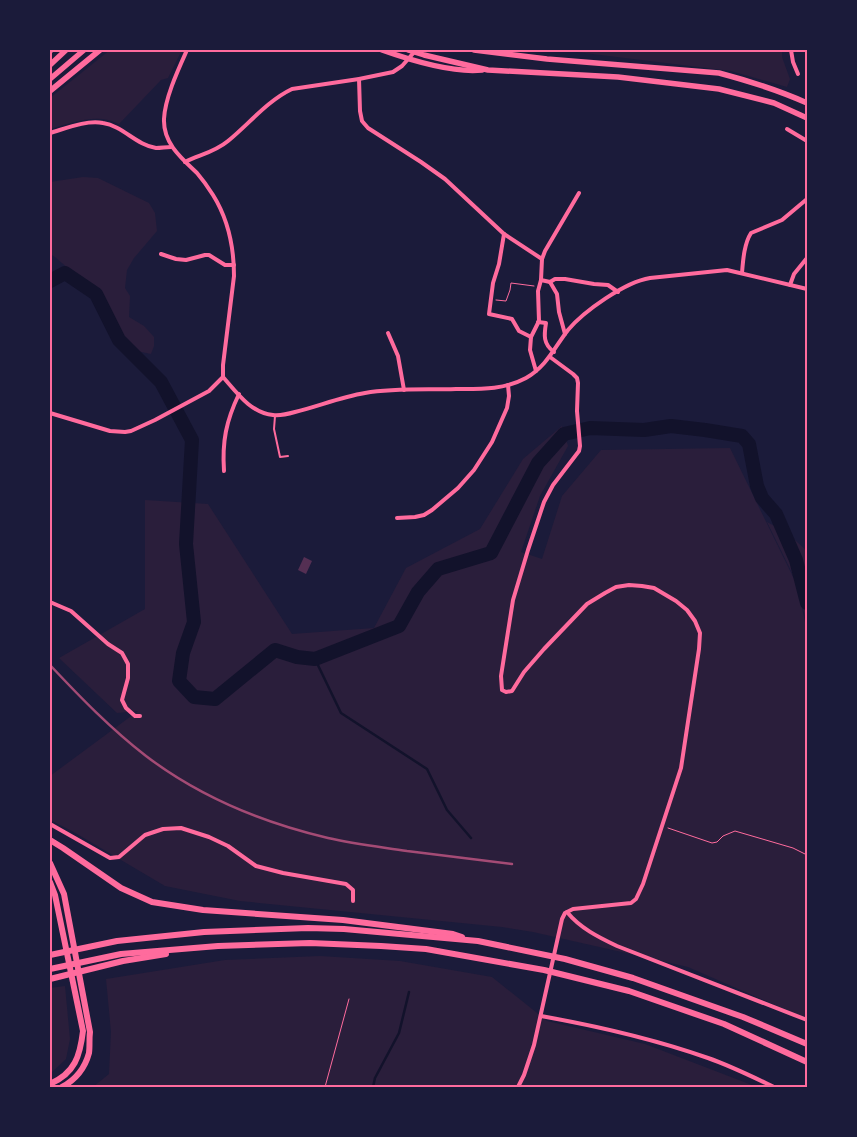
<svg xmlns="http://www.w3.org/2000/svg" width="857" height="1137" viewBox="0 0 857 1137" font-family="'IBM Plex Sans',sans-serif">
<style>
.green{fill:#2a1e3b}
.lines{fill:none;stroke-linecap:round;stroke-linejoin:round}
.stream{stroke:#12122b;stroke-width:2.5}
.river{stroke:#12122b;stroke-width:14}
.building{fill:#542f53}
.path{stroke:#ff6b9d;stroke-width:1}
.service{stroke:#ff6b9d;stroke-width:2}
.minor{stroke:#ff6b9d;stroke-width:4}
.trunk{stroke:#ff6b9d;stroke-width:5.5}
.motorway{stroke:#ff6b9d;stroke-width:6}
.rail{stroke:#a44b75;stroke-width:2.5}
.neatline{fill:none;stroke:#ff6b9d;stroke-width:2}
</style>
<rect width="100%" height="100%" fill="#1b1b3a"/>
<!-- green -->
<g class="green">
<path d="M110,50H182L168,78L161,80L119,124C97,112 72,123 50,129V98Z"/>
<path d="M560,50H782V57L790,79L787,87L731,71Z"/>
<path d="M83,177L98,178L149,203L155,213L157,231L134,258L127,270L125,288L130,296L129,317L144,326L154,337V346L151,354L132,350L121,336L108,309L98,294L55,257L50,254V182Z"/>
<path d="M562,426L568,446L540,496L521,552L542,559L562,496L601,450L730,448L797,585L807,631V1019L688,967L533,932L502,927L240,901L165,886L72,831L50,820V776L138,711L117,713L59,658L145,609V500L208,504L292,634L374,628L406,568L480,529L523,459Z"/>
<path d="M767,522L786,532L807,551V626L798,585Z"/>
<path d="M320,956L400,961L492,977L547,1021L645,1044L757,1087H93L109,1074L111,1032L106,979L225,960Z"/>
<path d="M65,986L70,1039L66,1059L52,1072H50V988Z"/>
</g>
<g class="lines">
<!-- stream -->
<g class="stream">
<path d="M315,659L341,713L427,769L447,810L471,838"/>
<path d="M373,1087L375,1078L399,1033L409,992"/>
</g>
<!-- river -->
<path class="river" d="M50,281L65,273L96,294L119,340L161,382L192,440L186,544L194,622L183,653L179,681L194,697L215,699L275,650L297,657L315,659L399,626L418,592L438,569L491,553L538,463L564,434L590,428L644,430L671,426L705,430L742,436L749,444L757,486L762,498L776,514L796,560L807,603"/>
</g>
<!-- building -->
<path class="building" d="M304,557L312,561L306,574L298,570Z"/>
<g class="lines">
<!-- path -->
<g class="path">
<path d="M496,300L506,301L510,290L511,283L534,286"/>
<path d="M668,828L712,843L717,842L723,836L735,831L793,848L807,855"/>
<path d="M325,1087L349,999"/>
</g>
<!-- service -->
<path class="service" d="M275,416L274,429L280,457L288,456"/>
<!-- minor -->
<g class="minor">
<path d="M187,50C178,70 165,98 164,119C163,143 181,158 197,173C203,180 208,187 213,195C228,219 234,248 234,276L223,365V377"/>
<path d="M791,50L793,62L798,74"/>
<path d="M359,79L360,111L362,121L368,128L421,162L445,179L504,234L542,259"/>
<path d="M787,129L807,141"/>
<path d="M50,133C67,128 86,120 103,123C123,126 136,145 156,148C161,148 166,147 171,147"/>
<path d="M185,162C199,155 215,152 228,141C249,124 267,101 292,89L359,79L393,72L402,66L416,50"/>
<path d="M579,193L545,251L542,259L541,280L550,282L555,279H565L594,284L608,285L618,292"/>
<path d="M504,234L499,264L493,283L489,314L512,319L519,331L531,337"/>
<path d="M161,254L176,259L186,260L205,255H209L225,265H234"/>
<path d="M742,273C743,261 744,244 751,233L782,220L807,199"/>
<path d="M550,282L557,294L559,312L565,334"/>
<path d="M790,285L794,274L807,258"/>
<path d="M538,322L546,323C544,335 543,344 554,352"/>
<path d="M388,333L398,356L404,390"/>
<path d="M536,371L530,350L531,337L539,321L538,291L541,280"/>
<path d="M223,377C237,393 251,413 273,415C281,416 288,414 295,412C319,406 341,397 365,393C395,388 426,390 456,389C480,389 504,390 526,378C547,366 554,348 568,330C584,311 625,282 650,278L727,270L807,289"/>
<path d="M50,413L110,431L125,432L131,431L155,420L209,391L223,377"/>
<path d="M224,471C222,442 226,421 239,394"/>
<path d="M397,518L415,517L424,515L432,510L458,488L474,470L492,442L507,408L509,396L508,385"/>
<path d="M50,602L71,611L108,644L122,653L128,664V678L122,700L126,708L135,716H140"/>
<path d="M50,824L110,858L119,857L145,835L163,829L181,828L209,837L228,846L256,866L283,873L346,884L353,890V901"/>
<path d="M567,912C580,928 598,937 617,946L807,1020"/>
<path d="M541,1016C597,1026 654,1039 708,1058C731,1066 753,1077 774,1087"/>
<path d="M518,1087L524,1075L534,1045L562,919L565,913L573,909L631,903L636,899L643,884L681,768L699,649L700,633L695,621L687,610L676,601L654,588L642,586L629,585L616,587L605,593L587,604L544,649L524,672L512,691L506,692L502,690L501,676L513,600L528,550L544,502L553,485L579,451L580,446L577,411L578,383L577,378L573,374L550,357"/>
</g>
<!-- trunk -->
<g class="trunk">
<path d="M382,50C410,60 452,73 482,70"/>
<path d="M408,50L424,55L488,70L618,77L719,89L774,103L807,118"/>
<path d="M474,50L547,59L719,73C749,81 778,90 807,103"/>
<path d="M50,51L51,50"/>
<path d="M50,65L66,50"/>
<path d="M50,79L84,50"/>
<path d="M50,91L100,50"/>
</g>
<!-- motorway -->
<g class="motorway">
<path d="M50,840L63,848L121,888L152,902L203,910L343,920L453,934L462,937"/>
<path d="M50,863L64,894L90,1032C89,1039 90,1046 89,1053C85,1068 75,1080 62,1087"/>
<path d="M50,882L55,895L83,1031C80,1056 75,1073 50,1084"/>
<path d="M50,955L117,941L204,932L308,928L344,929L478,941L565,959L633,978L743,1017L807,1044"/>
<path d="M50,969L121,954L218,946L310,943L381,946L426,949L544,970L629,991L724,1024L807,1062"/>
<path d="M50,979L123,961L166,954"/>
</g>
<!-- rail -->
<path class="rail" d="M50,665C80,697 111,729 146,756C200,797 264,823 328,838C354,844 381,847 407,851C442,855 477,860 512,864"/>
</g>
<!-- border -->
<rect width="857" height="1137" fill="none" stroke="#1b1b3a" stroke-width="102"/>
<rect x="51" y="51" width="755" height="1035" class="neatline"/>
</svg>
